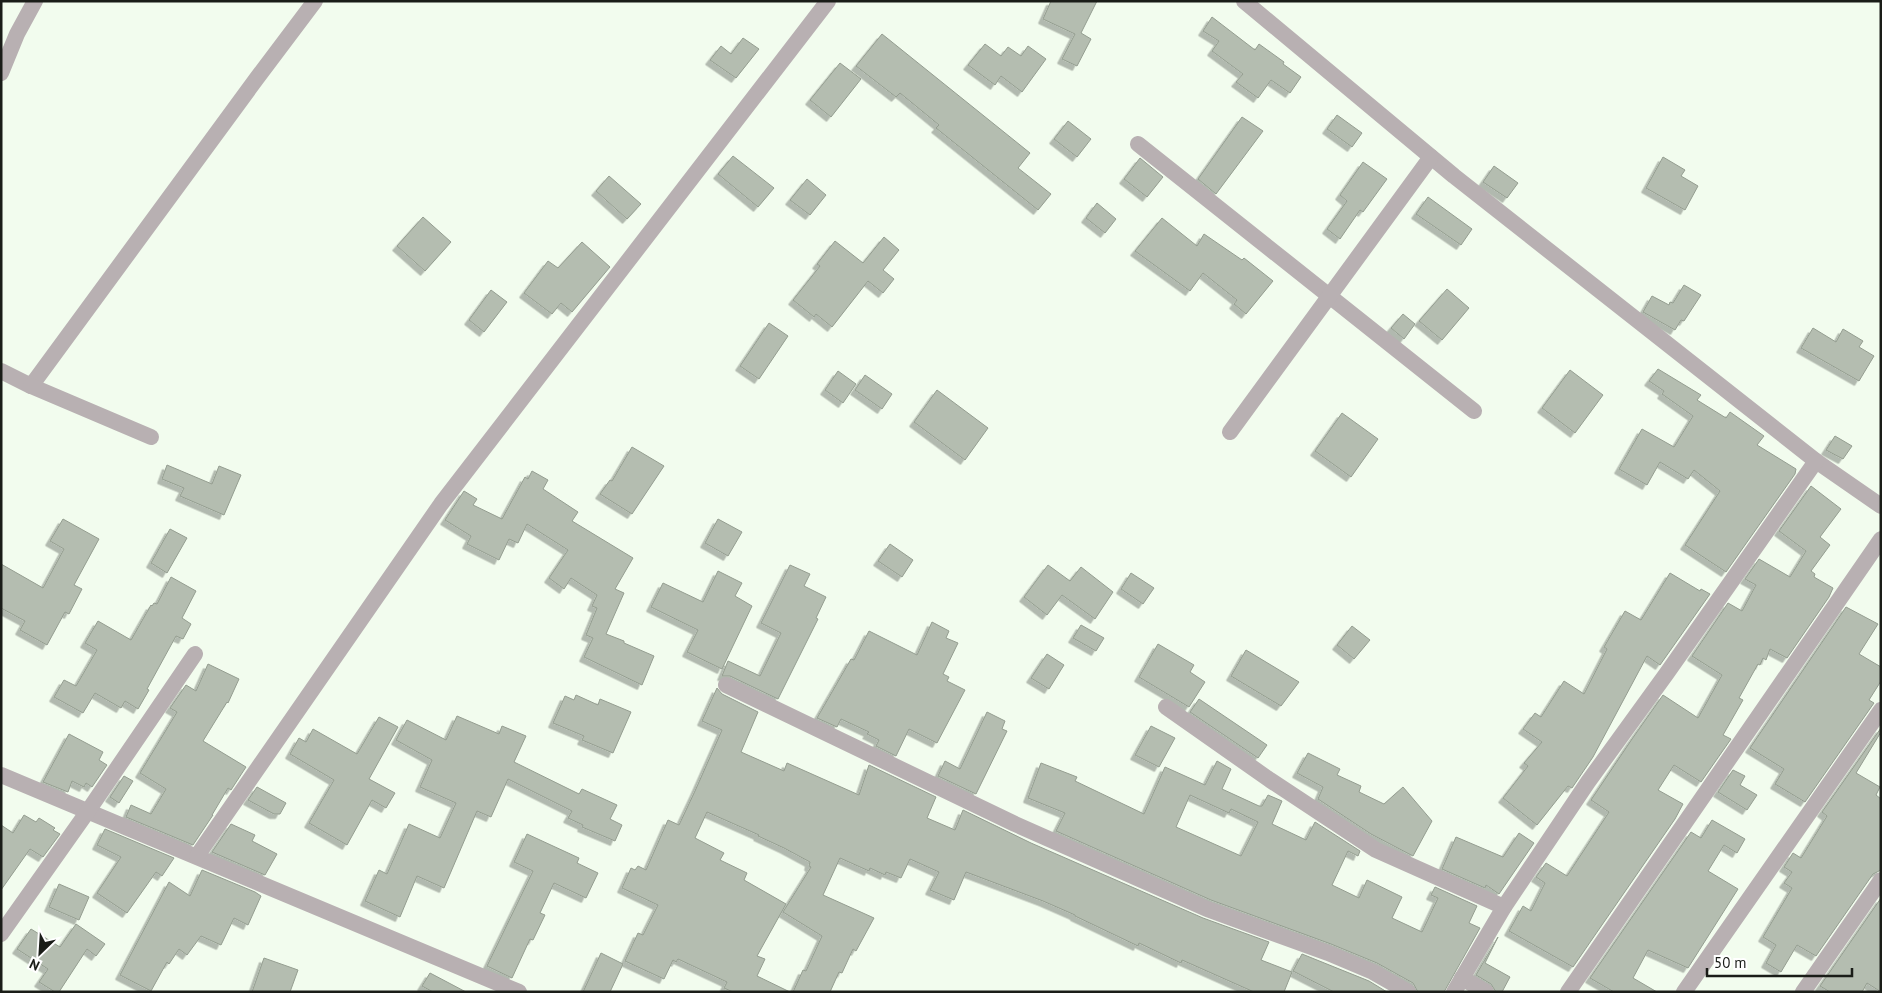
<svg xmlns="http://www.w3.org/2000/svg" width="1882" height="993" viewBox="0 0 1882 993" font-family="'PT Sans',sans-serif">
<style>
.building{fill:#b4bdb0;stroke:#949d90;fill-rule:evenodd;filter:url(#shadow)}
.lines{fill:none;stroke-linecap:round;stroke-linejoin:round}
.street{stroke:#b8b0b2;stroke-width:16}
</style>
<defs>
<filter id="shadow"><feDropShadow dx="-4.5" dy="4.5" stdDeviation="0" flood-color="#0004"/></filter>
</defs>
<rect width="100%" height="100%" fill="#f2fcee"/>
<!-- building -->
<g class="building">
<path d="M1051,1H1097L1081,33L1091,39L1077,66L1062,59L1075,34L1043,19Z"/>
<path d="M1212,17L1255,50L1259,44L1284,62L1283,64L1301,77L1290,93L1271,80L1258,98L1236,82L1243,74L1212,51L1219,41L1203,31Z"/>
<path d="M882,34L1030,153L1018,168L1051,194L1038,210L936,128L939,125L900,93L896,97L856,66Z"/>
<path d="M743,38L759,49L736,78L710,60L721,46L731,54Z"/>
<path d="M985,44L1001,56L1008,47L1021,56L1028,46L1046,59L1022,92L1001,76L995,85L968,65Z"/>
<path d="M840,63L861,79L831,117L810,100Z"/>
<path d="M1337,115L1362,133L1352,147L1327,129Z"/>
<path d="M1242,117L1263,131L1216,194L1198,179Z"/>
<path d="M1068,121L1091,139L1077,157L1054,139Z"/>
<path d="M733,156L774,188L758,207L718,174Z"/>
<path d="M1663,157L1685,170L1681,176L1698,186L1685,210L1646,188Z"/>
<path d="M1140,158L1163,177L1147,197L1124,179Z"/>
<path d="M1363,162L1387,179L1363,212L1360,210L1340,239L1327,229L1347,201L1340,195Z"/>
<path d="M1494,166L1518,183L1507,198L1483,182Z"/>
<path d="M609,176L641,204L627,219L596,191Z"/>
<path d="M807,179L826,195L810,215L790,200Z"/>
<path d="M1428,197L1472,229L1461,245L1416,214Z"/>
<path d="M1097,203L1116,219L1105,233L1086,218Z"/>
<path d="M423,217L451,242L425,271L397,246Z"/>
<path d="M1162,218L1197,246L1204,234L1242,260L1244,258L1273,281L1246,314L1234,304L1237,300L1203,273L1190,291L1135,251Z"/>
<path d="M884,237L899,250L883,270L894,279L883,293L868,281L832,327L816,314L814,317L793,300L820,266L817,264L835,241L863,263Z"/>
<path d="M582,242L610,267L572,312L561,303L552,314L524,293L548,261L558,268Z"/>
<path d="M1684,285L1701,295L1684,321L1681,320L1675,330L1643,312L1652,296L1669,305L1670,302L1673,303Z"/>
<path d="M1447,289L1469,308L1442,340L1419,321Z"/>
<path d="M491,290L507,302L484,332L469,320Z"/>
<path d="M1403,314L1415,324L1404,339L1391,328Z"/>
<path d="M769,323L788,336L759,379L740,366Z"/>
<path d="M1813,328L1836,342L1843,329L1863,341L1859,347L1874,356L1859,381L1801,348Z"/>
<path d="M1658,369L1701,395L1697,400L1726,418L1730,412L1764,436L1757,445L1796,469L1795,474L1726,572L1685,545L1720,491L1694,470L1688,479L1660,462L1647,485L1619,469L1642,429L1674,447L1693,416L1662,394L1664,391L1649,381Z"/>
<path d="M1570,370L1603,395L1575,433L1542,408Z"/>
<path d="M838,371L856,384L843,403L825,390Z"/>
<path d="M865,375L892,394L882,409L855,390Z"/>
<path d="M937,390L988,428L965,460L914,422Z"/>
<path d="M1342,413L1378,439L1351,477L1315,451Z"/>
<path d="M1835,436L1852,446L1843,459L1826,450Z"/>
<path d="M632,447L664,466L632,514L600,494L610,480L612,481Z"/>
<path d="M167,465L212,484L219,466L241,475L224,515L180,496L184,488L162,479Z"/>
<path d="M532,471L548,480L543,489L578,512L572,521L633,558L615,589L624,593L606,634L624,641V643L654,656L642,685L584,657L593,638L586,635L597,608L592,606L597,595L571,578L564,589L549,578L568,550L527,524L518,543L509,539L499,560L467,544L471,536L445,520L464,491L477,499L473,505L502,519L525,477L528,479Z"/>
<path d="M1811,486L1841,509L1820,537L1830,545L1811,571L1815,574L1814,577L1833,588L1829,597L1787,658L1770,649L1766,660L1763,658L1760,665L1758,664L1739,698L1743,700L1723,735L1731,739L1701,782L1674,765L1658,790L1683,804L1675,819L1573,967L1509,931L1523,906L1531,911L1545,883L1536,877L1546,863L1567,876L1609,812L1591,800L1632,739L1663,695L1698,718L1722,675L1692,656L1728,603L1742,611L1756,585L1745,579L1759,559L1790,577L1806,551L1779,531Z"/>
<path d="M63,519L99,539L74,585L82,589L69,614L65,612L47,645L20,630L25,621L1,608V564L43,588L64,549L50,541Z"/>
<path d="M718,519L742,532L728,556L705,543Z"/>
<path d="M170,529L187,538L167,573L151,563Z"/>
<path d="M890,544L913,560L902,577L878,561Z"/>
<path d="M790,565L810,574L804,586L826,597L816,618L818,619L778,699L730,676H722L728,661L760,676L781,633L761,623Z"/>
<path d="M1048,565L1070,581L1081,567L1113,592L1095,619L1062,595L1047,615L1024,597Z"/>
<path d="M718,571L742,583L735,596L752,606L722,669L687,652L698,630L651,607L663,583L703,602Z"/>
<path d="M1131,573L1154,588L1143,604L1121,589Z"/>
<path d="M1670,573L1700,591L1701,589L1710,594L1660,665L1647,656L1593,757L1572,788L1568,786L1537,825L1503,798L1528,766L1524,763L1542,742L1523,729L1535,713L1541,717L1564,681L1584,694L1607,649L1604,647L1625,611L1641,620Z"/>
<path d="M171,577L196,591L182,618L191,624L183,639L176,636L147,689L149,690L138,709L125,701L121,708L95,693L83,713L54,697L64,680L76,686L97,650L85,643L98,621L131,640L151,605L152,606L154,603L157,604Z"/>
<path d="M1846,607L1878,624L1859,654L1881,667V681L1869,700L1874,703L1805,802L1775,784L1784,769L1750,748Z"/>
<path d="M932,622L949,631L946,638L958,643L943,674L949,677L947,681L965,690L937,743L909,729L896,756L876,746L879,740L867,734L869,732L841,719L837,727L817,718L851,659L854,660L869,631L917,655Z"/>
<path d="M1081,625L1104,638L1096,651L1073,638Z"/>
<path d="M1352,626L1370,640L1354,659L1337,645Z"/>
<path d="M1158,644L1194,665L1190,672L1205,682L1189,707L1139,677Z"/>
<path d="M1246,650L1299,682L1281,706L1231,676Z"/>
<path d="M1047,654L1064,665L1049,689L1031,678Z"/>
<path d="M208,664L239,679L228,703L227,702L203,741L246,767L231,790L228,788L212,815H213L193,845L126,817L131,805L151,814L166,789L140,773L177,712L170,708L186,685L196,691Z"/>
<path d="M717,688L722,694L758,712L741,752L784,771L787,763L859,795L869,765L936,797L927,818L955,830L963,810L1031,843L1203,918L1269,942L1261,960L1292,972L1284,992H1254L1182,960L1181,963L1139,943L1138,946L1075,916V915L1043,901L966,872L954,900L930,890L939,872L910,859L901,878L886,872L885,875L870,868L869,871L840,858L823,895L874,918L856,951L853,949L842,973L839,972L830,992H793L803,970L806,971L822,936L783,912L811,867L809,866L810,862L784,848L758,836L759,835L707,812L695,838L724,853L720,860L747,873L744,880L786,904L757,956L765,959L757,976L790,992H733L724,988L727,982L678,959L676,962L673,960L664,979L625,961L638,933L643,935L658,905L622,888L631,868L635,870L638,866L646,870L668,820L679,825L695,791L722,730L702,721Z"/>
<path d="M576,695L598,705L600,699L631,712L613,753L582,740L584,736L553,723L565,696L574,700Z"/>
<path d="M1199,699L1267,745L1258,758L1190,712Z"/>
<path d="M987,712L1005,721L1002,729L1007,731L976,794L938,776L945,761L960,769Z"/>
<path d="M457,716L499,734L502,726L526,736L514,762L579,794L582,789L617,805L610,819L622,825L615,841L582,827L583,825L568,818L572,811L508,779L491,817L477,811L444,888L417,876L400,917L365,901L379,870L387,874L409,824L440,838L456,803L420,787L432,760L396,740L407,720L446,740Z"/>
<path d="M379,717L398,727L369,779L395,793L386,808L372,800L347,845L309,823L334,780L290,754L299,738L306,742L313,729L357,754Z"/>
<path d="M1151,726L1175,738L1159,767L1135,755Z"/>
<path d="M1881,728V732L1856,773L1880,787L1876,795L1881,799V870L1873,874L1816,956L1797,945L1781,972L1766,963L1776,945L1763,937L1792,888L1784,883L1792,872L1784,867L1793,853L1801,858L1827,816L1822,812Z"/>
<path d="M69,734L103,752L99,760L107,765L92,787L86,783L84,787L72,781L68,792L43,782Z"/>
<path d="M1308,753L1340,769L1337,775L1361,786L1359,792L1384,804L1403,787L1432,821L1413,856L1371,834L1318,799L1323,787L1297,773Z"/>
<path d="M1217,761L1231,769L1222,789L1259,806H1262L1268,795L1282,801L1272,824L1306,840L1315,822L1360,851L1358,856L1348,851L1332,885L1359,898L1367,880L1402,897L1392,918L1422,932L1438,898L1431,895L1435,887L1477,906L1469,923L1480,928L1444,992H1418L1413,983L1377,963L1331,944L1211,900L1056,831L1065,813L1028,798L1041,763L1077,777L1075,781L1144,814L1165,767L1205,785ZM1190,795L1229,813L1231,809L1258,822L1241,856L1176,827Z"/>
<path d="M1733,770L1745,776L1740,785L1757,795L1747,810L1718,792Z"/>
<path d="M124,776L133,781L119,803L110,797Z"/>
<path d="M257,787L286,803L280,814H274L248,800Z"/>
<path d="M24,815L36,822L39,818L55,828L53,830L60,834L43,857L30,849L1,890V825L13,833Z"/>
<path d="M1712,820L1745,839L1737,853L1724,845L1708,871L1738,889L1688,968L1648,950L1633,978L1657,992H1614L1590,978L1691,832L1701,838Z"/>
<path d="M231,824L255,835L252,841L277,854L265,875L212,852Z"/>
<path d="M105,829L174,858L162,876L156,872L127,913L97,893L121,857L97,845Z"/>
<path d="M1519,833L1534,843L1499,894L1486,885L1485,888L1442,869L1456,837L1503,857Z"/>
<path d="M527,834L579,858L577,863L598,873L586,898L554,883L540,913L545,915L533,940L530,939L512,978L487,966L533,871L514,862Z"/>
<path d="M202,870L255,892L261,896L248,925L234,918L221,945L201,936L187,955L179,949L169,964L167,962L151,991L120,975L169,882L190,896Z"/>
<path d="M59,884L89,897L79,920L49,907Z"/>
<path d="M1881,898V992L1867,983L1862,992H1830L1820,986Z"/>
<path d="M76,924L105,944L96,956L87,949L59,992H55L39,982L48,969L17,949L31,929L60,947Z"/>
<path d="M1498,937L1485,963L1510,977L1502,992H1496L1491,984L1476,975Z"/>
<path d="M601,953L623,964L610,992H583Z"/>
<path d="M1302,954L1369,981L1387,992H1334L1293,971Z"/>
<path d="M264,958L298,970L290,992H252Z"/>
<path d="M430,973L466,992H433L422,986Z"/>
</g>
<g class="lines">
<!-- street -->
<g class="street">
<path d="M1244,1L1454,176L1816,461L1881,506"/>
<path d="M1,73L17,34L35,1"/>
<path d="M1138,144L1474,411"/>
<path d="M1,371L31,386L257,78L315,1"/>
<path d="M31,386L151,437"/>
<path d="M1230,432L1431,157"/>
<path d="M726,685L1015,824L1207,909L1328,953L1373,972L1408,992"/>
<path d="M1166,707L1270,780L1376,850L1504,907"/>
<path d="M1,775L519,992"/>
<path d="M197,856L441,504L828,1"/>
<path d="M1,934L88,811L195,654"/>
<path d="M1462,978L1486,992"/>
<path d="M1454,992L1504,907L1588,782L1667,673L1816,461"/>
<path d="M1568,992L1881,539"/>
<path d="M1684,992L1881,710"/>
<path d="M1803,992L1881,880"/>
</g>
</g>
<!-- border -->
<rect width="1882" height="993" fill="none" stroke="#1a1d18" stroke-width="5"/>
<!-- north arrow -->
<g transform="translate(40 953) rotate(205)" stroke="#ffffff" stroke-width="4" paint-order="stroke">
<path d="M0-4L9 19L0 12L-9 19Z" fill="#1a1d18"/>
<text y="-8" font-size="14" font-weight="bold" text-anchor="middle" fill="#1a1d18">N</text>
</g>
<!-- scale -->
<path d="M1707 968v8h145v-8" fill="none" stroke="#1a1d18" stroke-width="2.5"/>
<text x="1714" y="968" font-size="15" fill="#1a1d18" stroke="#ffffff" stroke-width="4" paint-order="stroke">50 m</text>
</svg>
